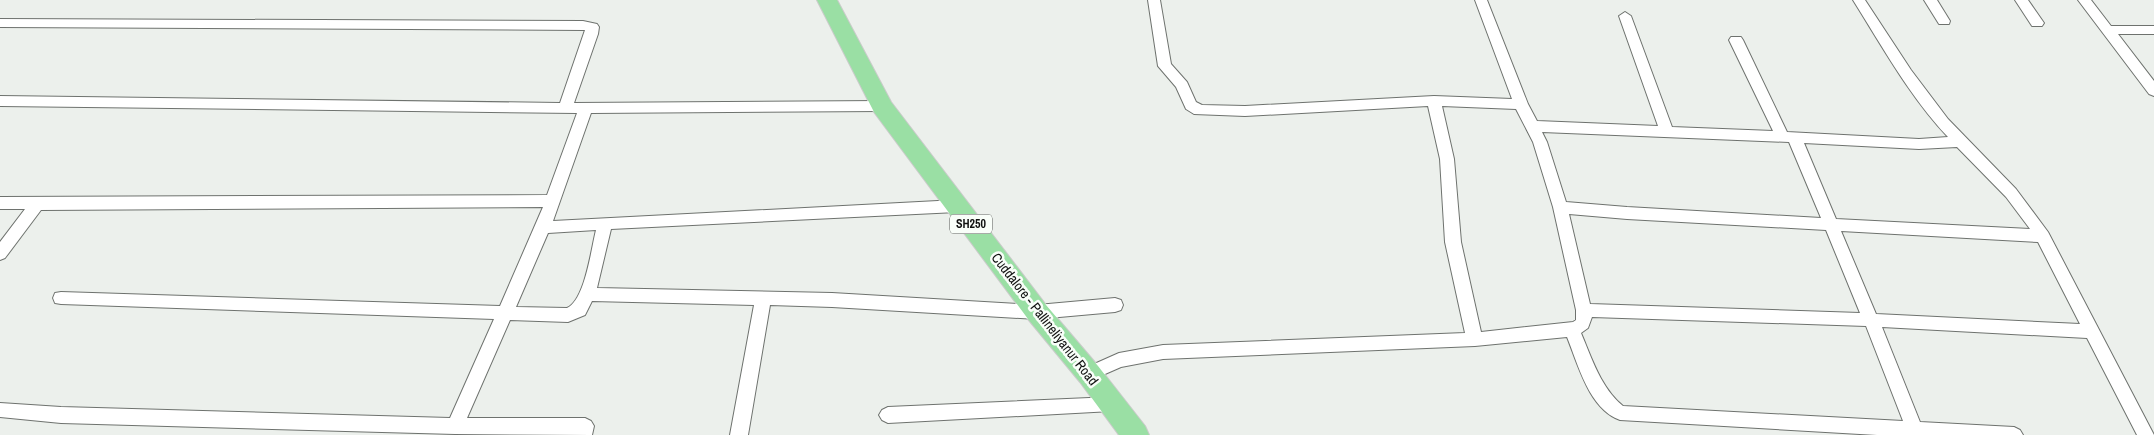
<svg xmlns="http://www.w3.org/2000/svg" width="2154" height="435" viewBox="0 0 2154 435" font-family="'Archivo Narrow',sans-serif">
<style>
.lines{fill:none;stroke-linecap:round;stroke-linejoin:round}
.street-casing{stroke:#6e726e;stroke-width:2}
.primary-casing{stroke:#cacbca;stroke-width:2}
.street{fill:#fff;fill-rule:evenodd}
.primary{fill:#9adfa4;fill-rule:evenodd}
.labels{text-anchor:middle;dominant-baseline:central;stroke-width:5;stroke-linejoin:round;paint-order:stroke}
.shield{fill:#f9fef9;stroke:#565856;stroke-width:1}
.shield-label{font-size:12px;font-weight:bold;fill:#101110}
.street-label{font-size:14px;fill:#101110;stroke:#f9fef9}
</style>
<rect width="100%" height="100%" fill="#ecf0ec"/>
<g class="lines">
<!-- street casing -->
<g class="street-casing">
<g id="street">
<path d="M1148,0H1160L1171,64L1187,82L1196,102L1202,105L1245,106L1434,96L1512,99L1475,0H1487L1528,104L1537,121L1658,126L1619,16L1625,12L1631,16L1672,127L1773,131L1729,40L1731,37H1741L1743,40L1787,132L1919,139L1948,137C1910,97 1882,46 1853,0H1865L1911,70L1948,119L2016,189L2048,232L2154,435H2137L2087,338L1882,327L1920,422L2014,427L2020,430L2023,435H1877L1620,420C1589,409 1578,364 1567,337L1475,346L1163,359L1121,367L1089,381L1083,379L1081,374L1083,369L1119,353L1163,345L1465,333L1445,242L1440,159L1428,106L1245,116L1194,114L1186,109L1176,87L1158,66ZM1442,106L1516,109L1533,142L1553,207L1576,310V320L1573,322L1481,332L1461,242L1454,159ZM1542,132L1789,142L1821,218L1627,207L1566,202L1547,142ZM1804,143L1919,149L1957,147L2006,197L2030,229L1836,219ZM1569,214L1627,219L1826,230L1860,313L1590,304ZM1841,231L2038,242L2080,324L1876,314ZM1592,317L1866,326L1903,421L1623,406C1601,388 1592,359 1581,333L1588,328Z"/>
<path d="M1924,0H1937L1950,21L1949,24H1939Z"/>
<path d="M2015,0H2028L2044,23L2042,26H2032Z"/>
<path d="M2078,0H2091L2111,26H2154V34H2118L2154,81V96L2149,94Z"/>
<path d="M0,19L583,21L597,24L599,27L598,34L574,103L882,101L887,102L889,106L887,110L882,111L591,113L553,221L957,200L962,202L964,206L962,210L957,212L611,229L597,288L832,293L1037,305L1115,298L1121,300L1123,305L1121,310L1115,312L1037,319L832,307L770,305L748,435H730L754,305L592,301L585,315L568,322L510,320L467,418H585L591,421L594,426L592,435L455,434L61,423L0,417V403L61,407L450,418L494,319L61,304L55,303L53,298L55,293L61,292L500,306L543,207L41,210L5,258L0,260V242L25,209H0V197L547,195L577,113L0,106V96L560,103L585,30L0,27ZM596,230C591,250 585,300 567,308L516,307L548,233Z"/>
<path d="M1112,397L1118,399L1120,404L1118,409L1112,411L888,423L882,420L879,415L882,410L888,407Z"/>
</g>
</g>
<!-- primary casing -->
<g class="primary-casing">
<path id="primary" d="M817,0H837L891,102L1046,305L1098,366L1145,426L1149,435H1119L1080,382L1028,319L874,112Z"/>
</g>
<!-- street -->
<use href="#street" class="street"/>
<!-- primary -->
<use href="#primary" class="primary"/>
</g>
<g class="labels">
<!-- shield labels -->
<rect class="shield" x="950" y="214.5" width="42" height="19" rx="4"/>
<g class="shield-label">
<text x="971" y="224">SH250</text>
</g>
<!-- street labels -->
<g class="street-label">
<text transform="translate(1045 319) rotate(52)">Cuddalore - Pallineliyanur Road</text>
</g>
</g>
</svg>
